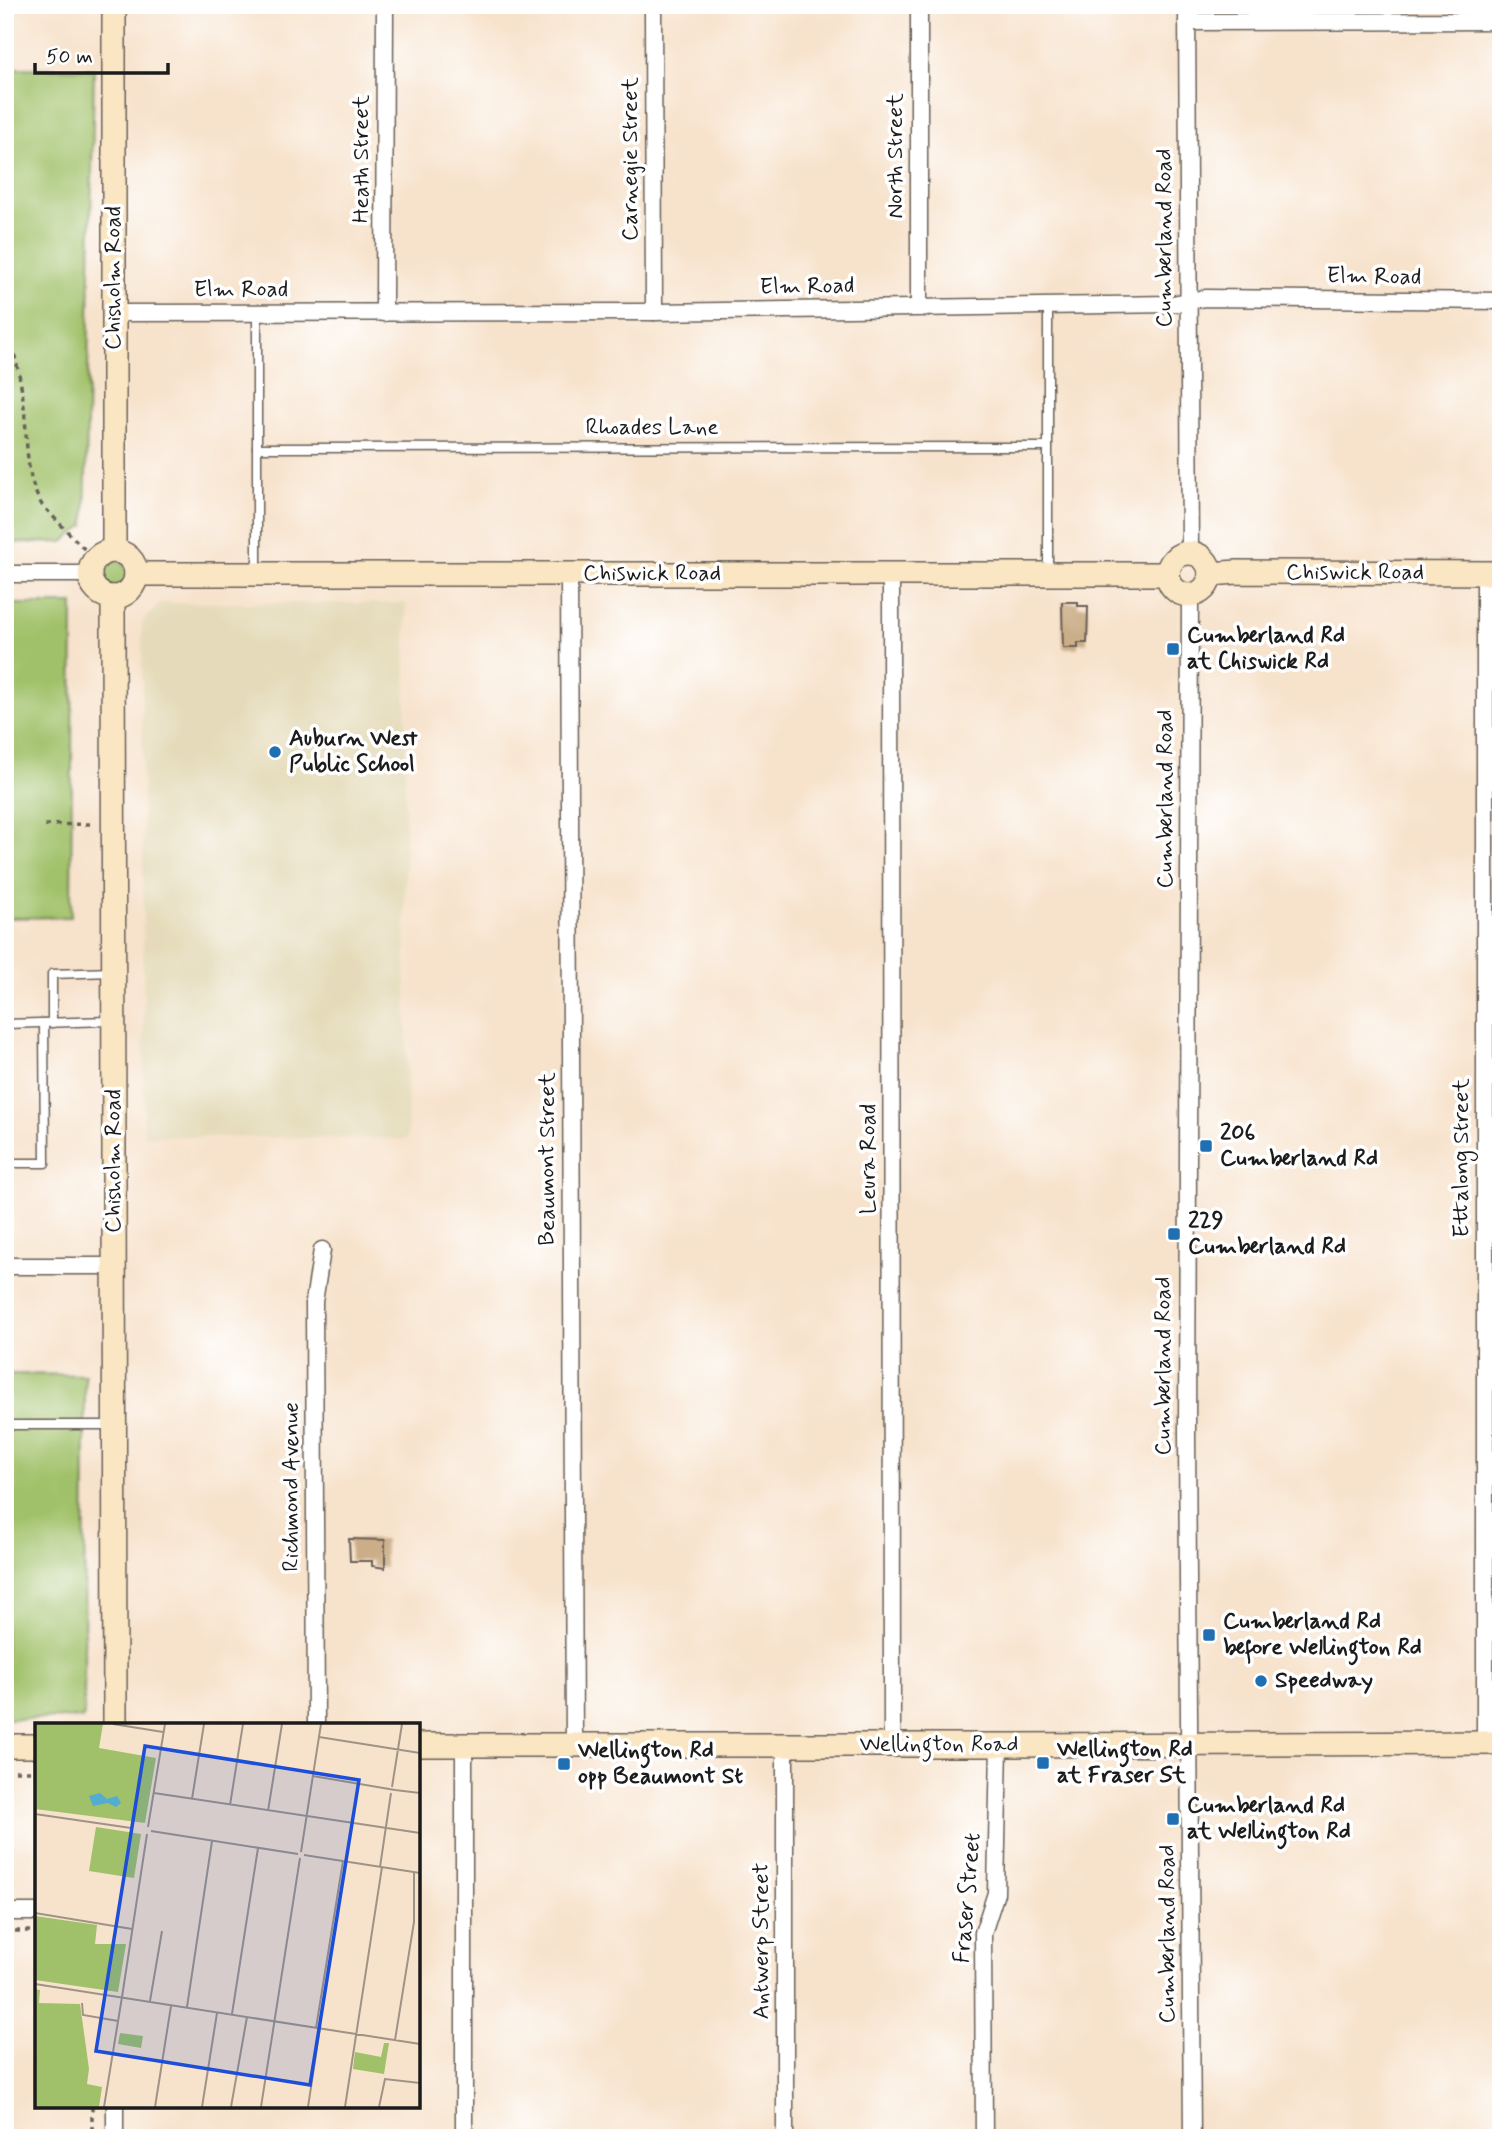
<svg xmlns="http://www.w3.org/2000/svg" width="1506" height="2143" viewBox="0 0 1506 2143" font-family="Mynerve,sans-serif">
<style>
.built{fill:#e5dbba}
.green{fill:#a0c169;stroke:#5e6e42;stroke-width:2}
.building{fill:#cbae88}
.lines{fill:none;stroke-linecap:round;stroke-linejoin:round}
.lane-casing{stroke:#696159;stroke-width:11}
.street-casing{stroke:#696159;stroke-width:19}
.secondary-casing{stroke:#696159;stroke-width:26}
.path{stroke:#696159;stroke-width:3.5;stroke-dasharray:5 5;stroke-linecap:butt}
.lane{stroke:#fff;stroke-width:8}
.street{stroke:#fff;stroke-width:16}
.secondary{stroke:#fbe6c4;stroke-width:23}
.poi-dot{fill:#1f6fb2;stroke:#fff;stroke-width:2.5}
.labels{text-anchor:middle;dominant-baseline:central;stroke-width:7;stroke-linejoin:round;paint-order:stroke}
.street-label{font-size:23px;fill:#1c1c1c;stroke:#fff}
.poi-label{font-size:23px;font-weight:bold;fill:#1c1c1c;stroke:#fff;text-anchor:start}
.inset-road{fill:none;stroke:#9f9385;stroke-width:2}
.view{fill:#1d4ed8;fill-opacity:0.15;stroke:#1d4ed8;stroke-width:3.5}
.inset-edge{fill:none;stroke:#1c1c1c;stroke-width:3.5}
</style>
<rect width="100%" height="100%" fill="#fff"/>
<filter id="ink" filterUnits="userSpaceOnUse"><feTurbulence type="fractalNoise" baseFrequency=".0143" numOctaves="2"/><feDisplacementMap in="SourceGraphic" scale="14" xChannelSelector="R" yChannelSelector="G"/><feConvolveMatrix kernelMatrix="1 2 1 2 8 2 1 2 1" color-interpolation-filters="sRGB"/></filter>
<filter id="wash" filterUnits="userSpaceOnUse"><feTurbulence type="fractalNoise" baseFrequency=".00686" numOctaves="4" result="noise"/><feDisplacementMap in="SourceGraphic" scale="28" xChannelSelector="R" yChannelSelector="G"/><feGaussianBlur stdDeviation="1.57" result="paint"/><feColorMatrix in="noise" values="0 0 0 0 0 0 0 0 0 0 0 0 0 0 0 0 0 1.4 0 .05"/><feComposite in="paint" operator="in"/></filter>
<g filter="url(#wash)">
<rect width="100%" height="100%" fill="#f7e2cb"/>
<!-- built -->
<path class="built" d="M161,603H406L405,905L408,1139L144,1136L142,622Z"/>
<!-- green -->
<g class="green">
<path d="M5,68L94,69L85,525L63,542L5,543Z"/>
<circle cx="114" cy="574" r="13"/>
<path d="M5,604H73L71,917L5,918Z"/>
<path d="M5,1374L85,1375L84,1718L5,1719Z"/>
</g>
<g id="blocks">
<!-- building -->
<g class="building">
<path d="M1062,602H1078V606H1088L1087,643H1078V648H1063Z"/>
<path d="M349,1539L385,1540V1568L372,1566V1561H350Z"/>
</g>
</g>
</g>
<g filter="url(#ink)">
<use href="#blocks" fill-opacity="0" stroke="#696159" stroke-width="2"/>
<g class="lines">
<!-- lane casing -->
<g class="lane-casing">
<g id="lane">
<path d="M1048,306V572"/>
<path d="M257,313V572"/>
<path d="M257,448L1047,447"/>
<path d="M52,1023V974L112,972"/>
<path d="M5,1024L110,1021"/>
<path d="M5,1163H45L44,1023"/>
<path d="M5,1425H111"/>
</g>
</g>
<!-- street casing -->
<g class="street-casing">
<g id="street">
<path d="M653,5L654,312"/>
<path d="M919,5V307"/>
<path d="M1187,5L1190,554"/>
<path d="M1187,22L1501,21"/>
<path d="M114,313L654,312L1172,304L1205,298L1501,301"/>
<path d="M384,313L385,5"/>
<path d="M891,573L892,1745"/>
<path d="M1485,573V1743"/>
<path d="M5,574H90"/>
<path d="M569,574L574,1744"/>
<path d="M1190,595L1187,1436L1192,2138"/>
<path d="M5,1266H114"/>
<path d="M316,1725L314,1302L322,1250"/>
<path d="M5,1912H37"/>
<path d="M115,2106V2138"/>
<path d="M464,2138V1745"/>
<path d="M785,2138V1745"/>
<path d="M984,2138L983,1933L996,1893L999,1745"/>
</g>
</g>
<!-- secondary casing -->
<g class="secondary-casing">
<g id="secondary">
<path d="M114,5V551"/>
<circle cx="113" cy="574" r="23"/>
<circle cx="1189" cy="574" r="21"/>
<path d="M136,574H1168"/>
<path d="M1210,574L1237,572L1501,573"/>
<path d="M113,597L115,1725"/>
<path d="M418,1745H999L1501,1743"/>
<path d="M5,1746H37"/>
</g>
</g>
<!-- path -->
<g class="path">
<path d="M5,326C15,352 21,379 24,407C28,439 24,476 42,505L91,556"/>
<path d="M45,825L90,824"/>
<path d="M5,1771H37"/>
<path d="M5,1931H37"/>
<path d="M92,2106V2138"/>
</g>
<!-- lane -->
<use href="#lane" class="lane"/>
<!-- street -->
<use href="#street" class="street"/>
<!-- secondary -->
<use href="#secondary" class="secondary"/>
</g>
</g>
<!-- markers -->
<g class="poi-dot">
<rect x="1166" y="642" width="14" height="14" rx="3.5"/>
<circle cx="275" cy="752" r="7"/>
<rect x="1199" y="1139" width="14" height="14" rx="3.5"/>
<rect x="1167" y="1227" width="14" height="14" rx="3.5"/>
<rect x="1202" y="1628" width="14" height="14" rx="3.5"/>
<circle cx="1261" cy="1681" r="7"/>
<rect x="1036" y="1756" width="14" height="14" rx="3.5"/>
<rect x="557" y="1757" width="14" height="14" rx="3.5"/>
<rect x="1166" y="1812" width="14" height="14" rx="3.5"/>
</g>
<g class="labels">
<!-- street labels -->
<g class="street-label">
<text transform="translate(896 156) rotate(-90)">North Street</text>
<text transform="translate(362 159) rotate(-90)">Heath Street</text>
<text transform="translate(631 159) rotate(-90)">Carnegie Street</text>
<text transform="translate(1165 238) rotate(-90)">Cumberland Road</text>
<text transform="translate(1374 277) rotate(1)">Elm Road</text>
<text transform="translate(114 278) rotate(-90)">Chisholm Road</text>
<text transform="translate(807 287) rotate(-1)">Elm Road</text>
<text x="241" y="290">Elm Road</text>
<text x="652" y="428">Rhoades Lane</text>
<text x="1355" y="573">Chiswick Road</text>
<text x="652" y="574">Chiswick Road</text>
<text transform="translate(1166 799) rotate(-90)">Cumberland Road</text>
<text transform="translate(1462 1158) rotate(-90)">Ettalong Street</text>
<text transform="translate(548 1159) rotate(-90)">Beaumont Street</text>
<text transform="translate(869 1159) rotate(-90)">Leura Road</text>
<text transform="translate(114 1161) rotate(-90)">Chisholm Road</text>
<text transform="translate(1164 1366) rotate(-90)">Cumberland Road</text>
<text transform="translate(292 1487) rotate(-90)">Richmond Avenue</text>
<text x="939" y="1745">Wellington Road</text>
<text transform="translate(968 1898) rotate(-85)">Fraser Street</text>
<text transform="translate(1168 1934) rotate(-90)">Cumberland Road</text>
<text transform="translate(762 1941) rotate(-90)">Antwerp Street</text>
</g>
<!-- poi labels -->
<g class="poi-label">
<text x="1187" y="636">Cumberland Rd<tspan x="1187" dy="26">at Chiswick Rd</tspan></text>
<text x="289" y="739">Auburn West<tspan x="289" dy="26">Public School</tspan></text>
<text x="1220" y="1133">206<tspan x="1220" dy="26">Cumberland Rd</tspan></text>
<text x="1188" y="1221">229<tspan x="1188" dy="26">Cumberland Rd</tspan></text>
<text x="1223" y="1622">Cumberland Rd<tspan x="1223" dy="26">before Wellington Rd</tspan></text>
<text x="1275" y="1681">Speedway</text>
<text x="1057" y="1750">Wellington Rd<tspan x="1057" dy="26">at Fraser St</tspan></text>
<text x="578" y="1751">Wellington Rd<tspan x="578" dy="26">opp Beaumont St</tspan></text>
<text x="1187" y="1806">Cumberland Rd<tspan x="1187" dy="26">at Wellington Rd</tspan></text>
</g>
</g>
<!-- overview -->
<g transform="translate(35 1723)">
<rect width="385" height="385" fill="#f7e2cb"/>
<path d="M0,1H68L64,25L121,35L110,100L0,86ZM61,104L106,111L99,155L54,148ZM0,193L62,202L60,221H91L83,269L0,257ZM0,266L5,267L4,280L45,281L54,346L52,361L67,364L64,384H0ZM85,310L108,313L106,325L83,321ZM349,320H354L349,351L318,346L320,329L346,334Z" fill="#a0c169"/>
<path d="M65,70L72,76L82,73L86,80L81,84L73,80L58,83L54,73Z" fill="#52add0"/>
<path class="inset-road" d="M78,1L128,9M284,14L385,30M278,53L360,67L354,66M357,64L367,1M360,67L385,70M119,70L385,110M157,76L169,1M195,82L208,1M233,88L247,1M0,91L96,105M113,104L130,1M116,108L263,131M266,129L286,1M269,132L385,150M345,144L356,70M0,190L97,206M0,261L385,321M87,274L112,111M115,278L127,208M47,280L48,292L83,298M152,284L177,118M197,291L223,125M281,305L308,138M360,317L379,199V149M69,384L87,274M120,384L136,283M167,384L182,290M196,384L212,294M226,384L265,135M273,384L285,305M310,384L347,144M344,384L350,356L385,360"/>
<path class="view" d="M110,23L324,57L275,362L61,328Z"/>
<rect width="385" height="385" class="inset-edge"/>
</g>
<!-- margin -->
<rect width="1506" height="2143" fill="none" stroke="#fff" stroke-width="28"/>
<!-- scale -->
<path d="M35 63v10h133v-10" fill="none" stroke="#1c1c1c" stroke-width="3.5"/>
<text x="46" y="63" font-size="21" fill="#1c1c1c" stroke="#ffffff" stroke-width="5" paint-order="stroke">50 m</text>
</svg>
